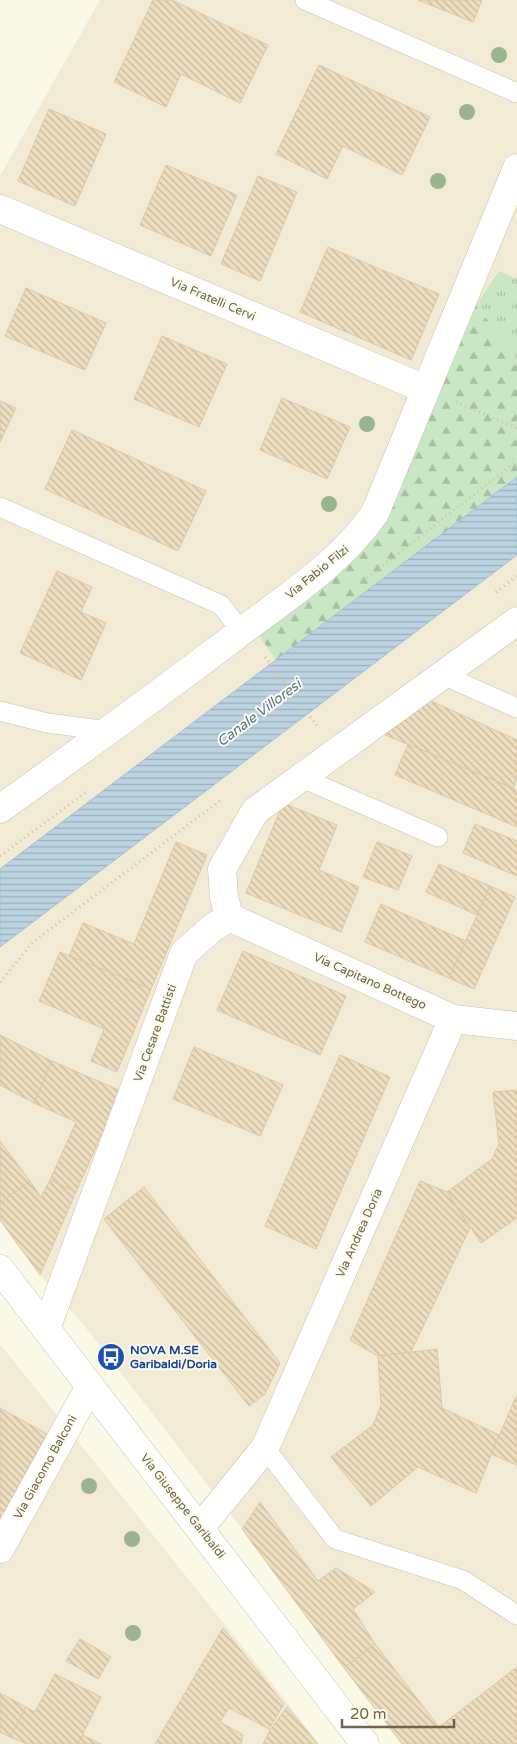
<svg xmlns="http://www.w3.org/2000/svg" width="517" height="1744" viewBox="0 0 517 1744" font-family="'Varela Round',sans-serif">
<style>
.residential{fill:#f1ebd5}
.grass{fill:url(#grass-tufts)}
.forest{fill:url(#forest-firs)}
.water{fill:url(#water-rules);stroke:#a3bfd3}
.building{fill:url(#building-back-hatch);stroke:#dfc8a1}
.lines{fill:none;stroke-linecap:round;stroke-linejoin:round}
.lane-casing{stroke:#cbc2ad;stroke-width:20}
.street-casing{stroke:#cbc2ad;stroke-width:29}
.secondary-casing{stroke:#cec3ab;stroke-width:29}
.path{stroke:#d2c1a3;stroke-width:3;stroke-dasharray:1 4;stroke-linecap:butt}
.lane{stroke:#fff;stroke-width:19}
.street{stroke:#fff;stroke-width:28}
.secondary{stroke:#fff;stroke-width:28}
.tree{fill:#9ab490}
.labels{text-anchor:middle;dominant-baseline:central;stroke-width:4;stroke-linejoin:round;paint-order:stroke}
.street-label{font-size:12px;fill:#71634d;stroke:#fdfbec}
.transit-label{font-size:12px;font-weight:bold;fill:#164399;stroke:#fdfbec;text-anchor:start}
.water-label{font-size:14px;font-style:italic;fill:#4f7590;stroke:#fdfbec}
</style>
<defs>
<pattern id="grass-tufts" width="24" height="20" patternUnits="userSpaceOnUse" patternTransform="scale(1.25)"><rect width="24" height="20" fill="#cae7c5"/><path d="M3 7l-1-3M5 7V3M7 7l1-3M15 17l-1-3M17 17v-4M19 17l1-3" fill="none" stroke="#a8bfa2"/></pattern>
<pattern id="forest-firs" width="22" height="20" patternUnits="userSpaceOnUse" patternTransform="scale(1.25)"><rect width="22" height="20" fill="#cae7c5"/><path d="M5 1l3.5 6h-7zM16 11l3.5 6h-7z" fill="#a8bfa2"/></pattern>
<pattern id="water-rules" width="6" height="5" patternUnits="userSpaceOnUse" patternTransform="scale(1.25)"><rect width="6" height="5" fill="#bcd3e2"/><path d="M0 2.5h6" fill="none" stroke="#9dafb9"/></pattern>
<pattern id="building-back-hatch" width="6" height="6" patternUnits="userSpaceOnUse" patternTransform="scale(1.25)"><rect width="6" height="6" fill="#eedec0"/><path d="M-1 5l2 2M0 0l6 6M5-1l2 2" fill="none" stroke="#c5b89e"/></pattern>
</defs>
<rect width="100%" height="100%" fill="#faf8e6"/>
<!-- residential -->
<g class="residential">
<path d="M100,0H517V1744H402L242,1529L86,1328L40,1275L0,1220V176Z"/>
<path d="M0,1344L282,1696L319,1744H0Z"/>
</g>
<!-- grass -->
<path class="grass" d="M499,271L517,279V359L476,305Z"/>
<!-- forest -->
<path class="forest" d="M476,305L517,359V477L276,660L256,631L377,536Z"/>
<!-- water -->
<path class="water" d="M517,477V555L0,947V869Z"/>
<!-- building -->
<g class="building">
<path d="M153,0H172L268,45L240,103L181,74L166,107L114,82Z"/>
<path d="M418,0H482L473,22Z"/>
<path d="M319,65L430,117L402,175L343,146L327,179L276,154Z"/>
<path d="M49,109L106,134L75,206L18,181Z"/>
<path d="M166,165L237,195L211,256L140,225Z"/>
<path d="M258,176L297,192L260,281L221,264Z"/>
<path d="M328,247L439,294L411,360L300,312Z"/>
<path d="M26,288L106,323L85,370L5,336Z"/>
<path d="M162,336L227,364L199,427L134,399Z"/>
<path d="M282,398L350,427L327,479L260,450Z"/>
<path d="M0,401L16,408L0,442Z"/>
<path d="M72,430L206,491L178,551L45,489Z"/>
<path d="M57,571L92,587L81,612L106,623L81,680L20,653Z"/>
<path d="M429,700L517,740V778L513,788L385,735Z"/>
<path d="M408,744L517,790V827L395,775Z"/>
<path d="M283,803L337,825L319,870L359,887L341,932L246,893Z"/>
<path d="M475,824L517,841V876L463,853Z"/>
<path d="M176,842L207,855L151,989L69,956L83,923L134,944Z"/>
<path d="M377,842L412,856L398,890L363,877Z"/>
<path d="M439,864L490,886L477,915L426,892Z"/>
<path d="M490,886L515,897L474,989L449,978Z"/>
<path d="M381,904L466,941L449,978L365,942Z"/>
<path d="M243,951L346,996L320,1055L217,1010Z"/>
<path d="M60,952L151,989L117,1072L91,1061L104,1029L39,1001Z"/>
<path d="M0,1035L52,1061L34,1103L0,1085Z"/>
<path d="M194,1047L283,1085L260,1136L173,1099Z"/>
<path d="M340,1055L390,1077L316,1249L265,1226Z"/>
<path d="M52,1061L121,1091L76,1192L50,1180L76,1122L34,1103Z"/>
<path d="M517,1090V1218L481,1243L447,1192L492,1159L499,1144L493,1092Z"/>
<path d="M0,1141L30,1181L0,1203Z"/>
<path d="M50,1180L76,1192L40,1275L0,1220V1203L30,1181L41,1197Z"/>
<path d="M420,1181L447,1192L470,1228L411,1352L378,1356L350,1340Z"/>
<path d="M144,1187L280,1363L265,1394L249,1406L104,1219Z"/>
<path d="M437,1349L442,1408L499,1435L476,1493L418,1467L371,1506L331,1457L373,1425L381,1405L378,1356Z"/>
<path d="M517,1395V1465L491,1454Z"/>
<path d="M0,1408L47,1434L0,1520Z"/>
<path d="M260,1502L318,1581L336,1568L375,1592L353,1609L375,1644L344,1668L242,1529Z"/>
<path d="M223,1628L284,1704L269,1729L229,1708L220,1722L243,1735L241,1744H155Z"/>
<path d="M80,1639L111,1657L98,1679L66,1661Z"/>
<path d="M375,1644L439,1727L452,1744H402L344,1668Z"/>
<path d="M517,1667V1744H490L486,1738L478,1744H452L439,1727Z"/>
<path d="M55,1674L101,1697L78,1744H27L10,1737L26,1707L35,1712Z"/>
<path d="M0,1693L26,1707L10,1737L0,1732Z"/>
<path d="M287,1707L318,1744H263L270,1730Z"/>
<path d="M83,1735L101,1744H78Z"/>
<path d="M486,1738L490,1744H478Z"/>
</g>
<g class="lines">
<!-- lane casing -->
<g class="lane-casing">
<g id="lane">
<path d="M305,0L517,93"/>
<path d="M0,507L221,605L241,631"/>
<path d="M443,675L517,708"/>
<path d="M0,711L47,723L108,731"/>
<path d="M302,778L438,837"/>
<path d="M265,1448L335,1539L463,1580L517,1615"/>
</g>
</g>
<!-- street casing -->
<g class="street-casing">
<g id="street">
<path d="M0,209L425,389"/>
<path d="M0,809C78,753 156,696 233,638C282,600 339,565 375,513L517,168"/>
<path d="M229,917L224,897L222,869L255,811L517,621"/>
<path d="M229,917L453,1019L517,1026"/>
<path d="M46,1329L184,953L211,929L229,917"/>
<path d="M200,1528L265,1448L453,1019"/>
<path d="M0,1549L90,1386"/>
</g>
</g>
<!-- secondary casing -->
<g class="secondary-casing">
<path id="secondary" d="M0,1269L365,1744"/>
</g>
<!-- path -->
<g class="path">
<path d="M456,402L517,428"/>
<path d="M363,581L517,461"/>
<path d="M496,592L517,576"/>
<path d="M265,657L317,726"/>
<path d="M0,856L86,792"/>
<path d="M0,982L33,942L221,800"/>
</g>
<!-- lane -->
<use href="#lane" class="lane"/>
<!-- street -->
<use href="#street" class="street"/>
<!-- secondary -->
<use href="#secondary" class="secondary"/>
</g>
<!-- trees -->
<g class="tree">
<circle cx="499" cy="55" r="8"/>
<circle cx="467" cy="112" r="8"/>
<circle cx="438" cy="181" r="8"/>
<circle cx="367" cy="424" r="8"/>
<circle cx="329" cy="504" r="8"/>
<circle cx="89" cy="1486" r="8"/>
<circle cx="132" cy="1539" r="8"/>
<circle cx="133" cy="1633" r="8"/>
</g>
<!-- icons -->
<defs>
<g id="bus-disc" transform="scale(1.4375)"><circle r="9.5" fill="#1a4fb4" stroke="#fdfbec"/><path d="M-5-6H5V4H4V6H2V4H-2V6H-4V4H-5ZM-3.5-4V0h7V-4ZM-3.5 1.2v1.5H-2V1.2ZM2 1.2v1.5H3.5V1.2Z" fill="#fff"/></g>
</defs>
<g fill-rule="evenodd">
<use href="#bus-disc" x="111" y="1357"/>
</g>
<g class="labels">
<!-- street labels -->
<g class="street-label">
<text transform="translate(213 299) rotate(23)">Via Fratelli Cervi</text>
<text transform="translate(317 572) rotate(-39)">Via Fabio Filzi</text>
<text transform="translate(370 981) rotate(24)">Via Capitano Bottego</text>
<text transform="translate(155 1033) rotate(-70)">Via Cesare Battisti</text>
<text transform="translate(359 1233) rotate(-66)">Via Andrea Doria</text>
<text transform="translate(45 1467) rotate(-61)">Via Giacomo Balconi</text>
<text transform="translate(183 1506) rotate(52)">Via Giuseppe Garibaldi</text>
</g>
<!-- transit labels -->
<g class="transit-label">
<text x="130" y="1350">NOVA M.SE<tspan x="130" dy="14">Garibaldi/Doria</tspan></text>
</g>
<!-- water labels -->
<g class="water-label">
<text transform="translate(259 713) rotate(-37)">Canale Villoresi</text>
</g>
</g>
<!-- scale -->
<path d="M342 1719v8h112v-8" fill="none" stroke="#71634d" stroke-width="2.5"/>
<text x="350" y="1719" font-size="15" fill="#71634d" stroke="#fdfbec" stroke-width="4" paint-order="stroke">20 m</text>
</svg>
